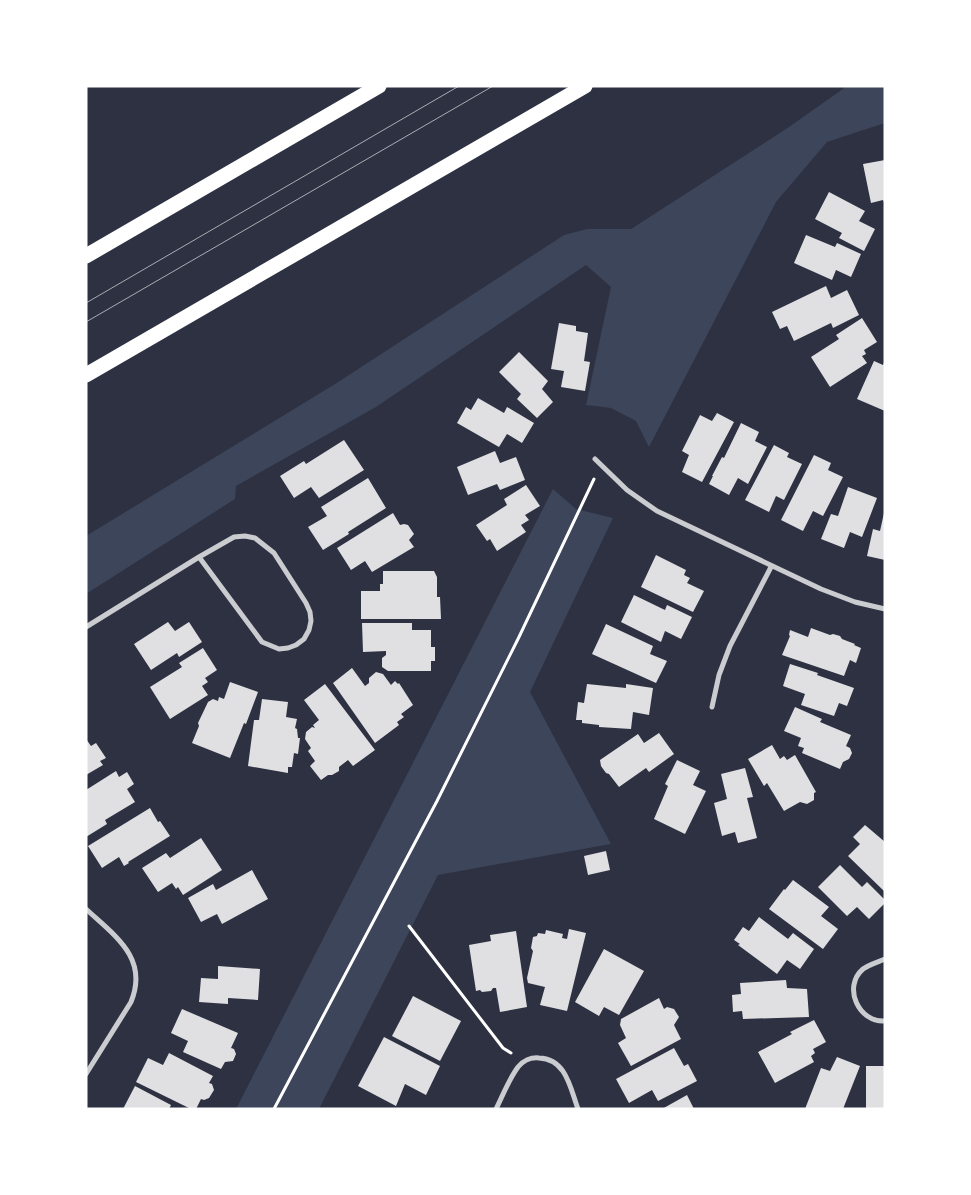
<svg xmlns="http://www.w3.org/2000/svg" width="971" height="1195" viewBox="0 0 971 1195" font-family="Raleway,sans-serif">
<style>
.green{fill:#3c4559}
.building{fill:#e0e0e3}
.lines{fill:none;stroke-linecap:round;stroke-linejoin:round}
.path{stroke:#fff;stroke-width:3}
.minor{stroke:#caccd0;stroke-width:5}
.motorway{stroke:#fff;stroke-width:15}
.tram{stroke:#abadb3;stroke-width:1}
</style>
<rect width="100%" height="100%" fill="#2d3142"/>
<!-- green -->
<g class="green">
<path d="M847,86H885V123L827,142L776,202L649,447L636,421L611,408L586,405L611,287L586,265L376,407L236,486L235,499L86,594V536L335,384L564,235L587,229H631L789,127Z"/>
<path d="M553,489L576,509L613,518L530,692L611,844L438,875L319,1109H236Z"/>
</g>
<!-- building -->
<g class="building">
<path d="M885,160V204L883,200L871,203L863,164Z"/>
<path d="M829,192L865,211L859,221L875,229L864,251L839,238L842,233L815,219Z"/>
<path d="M806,235L835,247L837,243L861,254L851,277L836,270L832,280L794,263Z"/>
<path d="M826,286L831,298L847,290L859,315L833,328L831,323L794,341L787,326L780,329L772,312Z"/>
<path d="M862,318L877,342L864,350L866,354L862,356L867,363L830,387L811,357L839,339L836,335Z"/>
<path d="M559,323L576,326V331L588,333L584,361L590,362L585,391L561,387L564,371L551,369Z"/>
<path d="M519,352L548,381L542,389L553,402L537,418L517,399L521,394L499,372Z"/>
<path d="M874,361L883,365L885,361V411L857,399Z"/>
<path d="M478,398L504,413L507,407L534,423L522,443L507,434L499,447L457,423L466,407L471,410Z"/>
<path d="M717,413L734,422L702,482L682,472L689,455L682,451L700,415L712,421Z"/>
<path d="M741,423L759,432L755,441L767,447L748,484L738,478L729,495L709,484L713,476H712L722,457L724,458Z"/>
<path d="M344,440L364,470L319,498L311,487L294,498L280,476L304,461L306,464Z"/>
<path d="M774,445L789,453L787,457L802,464L784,500L776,496L769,512L745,500Z"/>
<path d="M495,451L500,463L516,457L525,480L500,490L497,484L468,495L457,467Z"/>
<path d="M814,455L831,463L828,470L843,477L823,516L813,511L803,531L781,520Z"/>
<path d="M368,478L386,508L348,532L349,534L323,550L308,527L327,516L321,507Z"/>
<path d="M526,485L540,506L525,515L529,520L521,525L526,532L497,551L490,539L487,541L476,525L507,505L504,499Z"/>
<path d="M848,487L877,498L862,537L850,532L844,548L821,539L831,514L838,516Z"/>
<path d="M393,513L400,525L404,524L408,525L414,534L409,540L414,547L372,572L365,561L351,570L337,548Z"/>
<path d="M884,513H885V560L867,556L873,529L880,531Z"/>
<path d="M656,555L686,570L684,575L690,578L687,583L704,591L693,612L641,587Z"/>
<path d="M383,571H434L437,577V597H440L441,619H361V591H380V584H383Z"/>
<path d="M634,595L665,610L667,605L692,617L681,639L665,631L661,642L621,622Z"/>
<path d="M168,622L175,631L189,622L202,642L179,657L177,653L151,670L134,644Z"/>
<path d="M362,623H412V630H431V647H435V661H431V671H388L382,667V658L386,655V651L363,652Z"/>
<path d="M606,624L653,646L650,654L667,661L656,683L592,654Z"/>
<path d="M811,628L830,635L833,634L840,636L842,639L855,644L854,645L861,648L856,663L850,660L844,676L782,655L790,636L789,635L790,630L808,637Z"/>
<path d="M203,648L217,670L205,678L208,682L202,686L208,695L170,719L150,687L182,667L179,663Z"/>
<path d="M790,664L818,673L817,675L854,688L847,706L839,703L834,716L801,705L805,694L783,686Z"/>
<path d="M352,668L365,686L369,683V678L376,672L383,674L391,685L395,681L398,684L399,683L413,705L401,714L404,717L397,722L399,725L375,743L333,683Z"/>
<path d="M230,682L258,692L246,724L244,723L230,758L192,743L199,726L198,723L208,702L213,699L218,701L219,697L224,699Z"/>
<path d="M325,684L375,750L353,766L348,760L339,767V771L332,775H328L321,780L310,766L315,761L308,751L311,748L305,739L306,732L312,727L315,728L313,725L319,720L304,700Z"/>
<path d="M587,684L626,688V684L653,688L649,715L633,712L631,729L599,727V725L582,723V720H576L578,702L584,703Z"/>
<path d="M262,699L288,702L286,717L297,719L295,728L297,729L298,738H300L298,754L294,753L292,767H288V773L248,766L254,720H259Z"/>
<path d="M795,707L822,719L820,722L851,735L846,746L850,748L852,753L849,759L843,762L840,769L802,753L804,748L798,746L801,738L784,731Z"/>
<path d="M659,733L674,754L649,772L646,768L619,787L609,774L606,773L601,766L600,760L638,734L644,743Z"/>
<path d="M86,739L91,746L96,743L106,758L100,761L103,765L86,775Z"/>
<path d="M772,745L780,759L784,756L787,760L795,755L816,792L814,793V800L807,804L800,802L784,811L767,783L764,786L748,759Z"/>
<path d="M677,760L700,771L693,785L706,791L685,834L654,819L668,786L665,784Z"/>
<path d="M745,768L753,797L747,798L757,838L738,843L735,832L722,836L714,803L727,799L721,774Z"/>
<path d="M116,771L119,777L127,772L134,784L127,789L135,802L105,820L107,824L86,837V790Z"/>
<path d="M150,808L158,822L160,821L170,836L128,862L129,863L124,866L119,857L102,868L88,846Z"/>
<path d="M865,825L885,842V892L848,856L860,844L853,837Z"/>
<path d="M201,838L222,870L183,895L178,887L176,889L172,883L158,892L142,868L166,853L170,858Z"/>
<path d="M606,851L610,870L588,875L584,856Z"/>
<path d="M840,865L862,887L867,882L885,900V903L869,919L857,907L847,916L818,887Z"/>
<path d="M252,870L268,899L222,924L217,914L201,922L188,898L213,884L216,890Z"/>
<path d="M793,880L829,907L821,916L838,929L823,949L769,909L784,889L785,890Z"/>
<path d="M759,917L788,939L793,933L814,949L800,969L787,960L777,974L738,945L740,944L734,940L743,927L749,931Z"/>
<path d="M569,929L586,933L567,1011L540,1005L545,987L528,983L527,978L533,951L531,948L533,937L537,936L538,933L545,934L546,930L563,934L562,938L567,939Z"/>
<path d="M516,931L527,1007L500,1012L496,988H493L491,991L482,992L480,990L476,991L469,945L491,941L490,935Z"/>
<path d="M604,949L644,971L619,1015L604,1007L599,1016L575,1002Z"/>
<path d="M218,966L260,969L258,1000L228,998V1004L199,1002L201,978L218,979Z"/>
<path d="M786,980L787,988L807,989L809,1017L743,1019L742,1011L733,1012L732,995L741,994L740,983Z"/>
<path d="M413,996L461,1021L440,1061L392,1036Z"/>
<path d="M659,998L664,1009L667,1007L674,1009L679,1017L674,1025L681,1039L631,1066L618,1043L626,1038L620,1025L621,1019Z"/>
<path d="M182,1009L238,1033L231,1048L234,1049L236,1054L233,1061L225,1062L221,1069L183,1052L188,1041L171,1033Z"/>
<path d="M814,1020L826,1042L813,1049L815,1053L811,1056L814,1062L775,1083L758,1052L792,1034L790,1032Z"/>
<path d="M384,1037L440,1066L426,1095L405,1084L396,1106L358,1086Z"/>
<path d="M674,1048L684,1066L688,1064L697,1081L658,1101L652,1090L629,1103L616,1079Z"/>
<path d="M169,1053L213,1076L209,1083L212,1084L214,1090L209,1098L204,1100L201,1099L196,1109H191L136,1082L148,1058L163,1065Z"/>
<path d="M837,1057L860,1066L843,1109H805L821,1068L830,1071Z"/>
<rect x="866" y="1066" width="19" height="43"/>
<path d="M135,1086L171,1105L169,1109H123Z"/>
<path d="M687,1095L694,1109H662Z"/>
</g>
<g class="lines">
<!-- path -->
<g class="path">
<path d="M409,926L503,1048L511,1053"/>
<path d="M274,1109L437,801L519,637L594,479"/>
</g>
<!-- minor -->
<g class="minor">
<path d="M595,459L627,490L657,511L821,589L855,602L885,609"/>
<path d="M86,627L199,557L234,537L245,536L255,538L274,553L306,603L310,612L311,621L309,630L304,639L296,645L288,648L279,649L262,642L199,557"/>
<path d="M712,707L719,675L730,646L771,567"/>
<path d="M86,909C115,936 149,958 131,1002L86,1074"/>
<path d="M885,959C878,962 868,965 863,969C842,987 859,1023 885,1021"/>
<path d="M496,1109C503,1095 509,1079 518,1067C523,1061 531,1057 539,1058C566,1059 570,1087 578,1109"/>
</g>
<!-- motorway -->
<g class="motorway">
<path d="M86,256L379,86"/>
<path d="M86,375L585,86"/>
</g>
<!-- tram -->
<g class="tram">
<path d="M86,303L459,86"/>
<path d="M86,322L493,86"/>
</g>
</g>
<!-- border -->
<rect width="971" height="1195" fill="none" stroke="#ffffff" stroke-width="175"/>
</svg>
